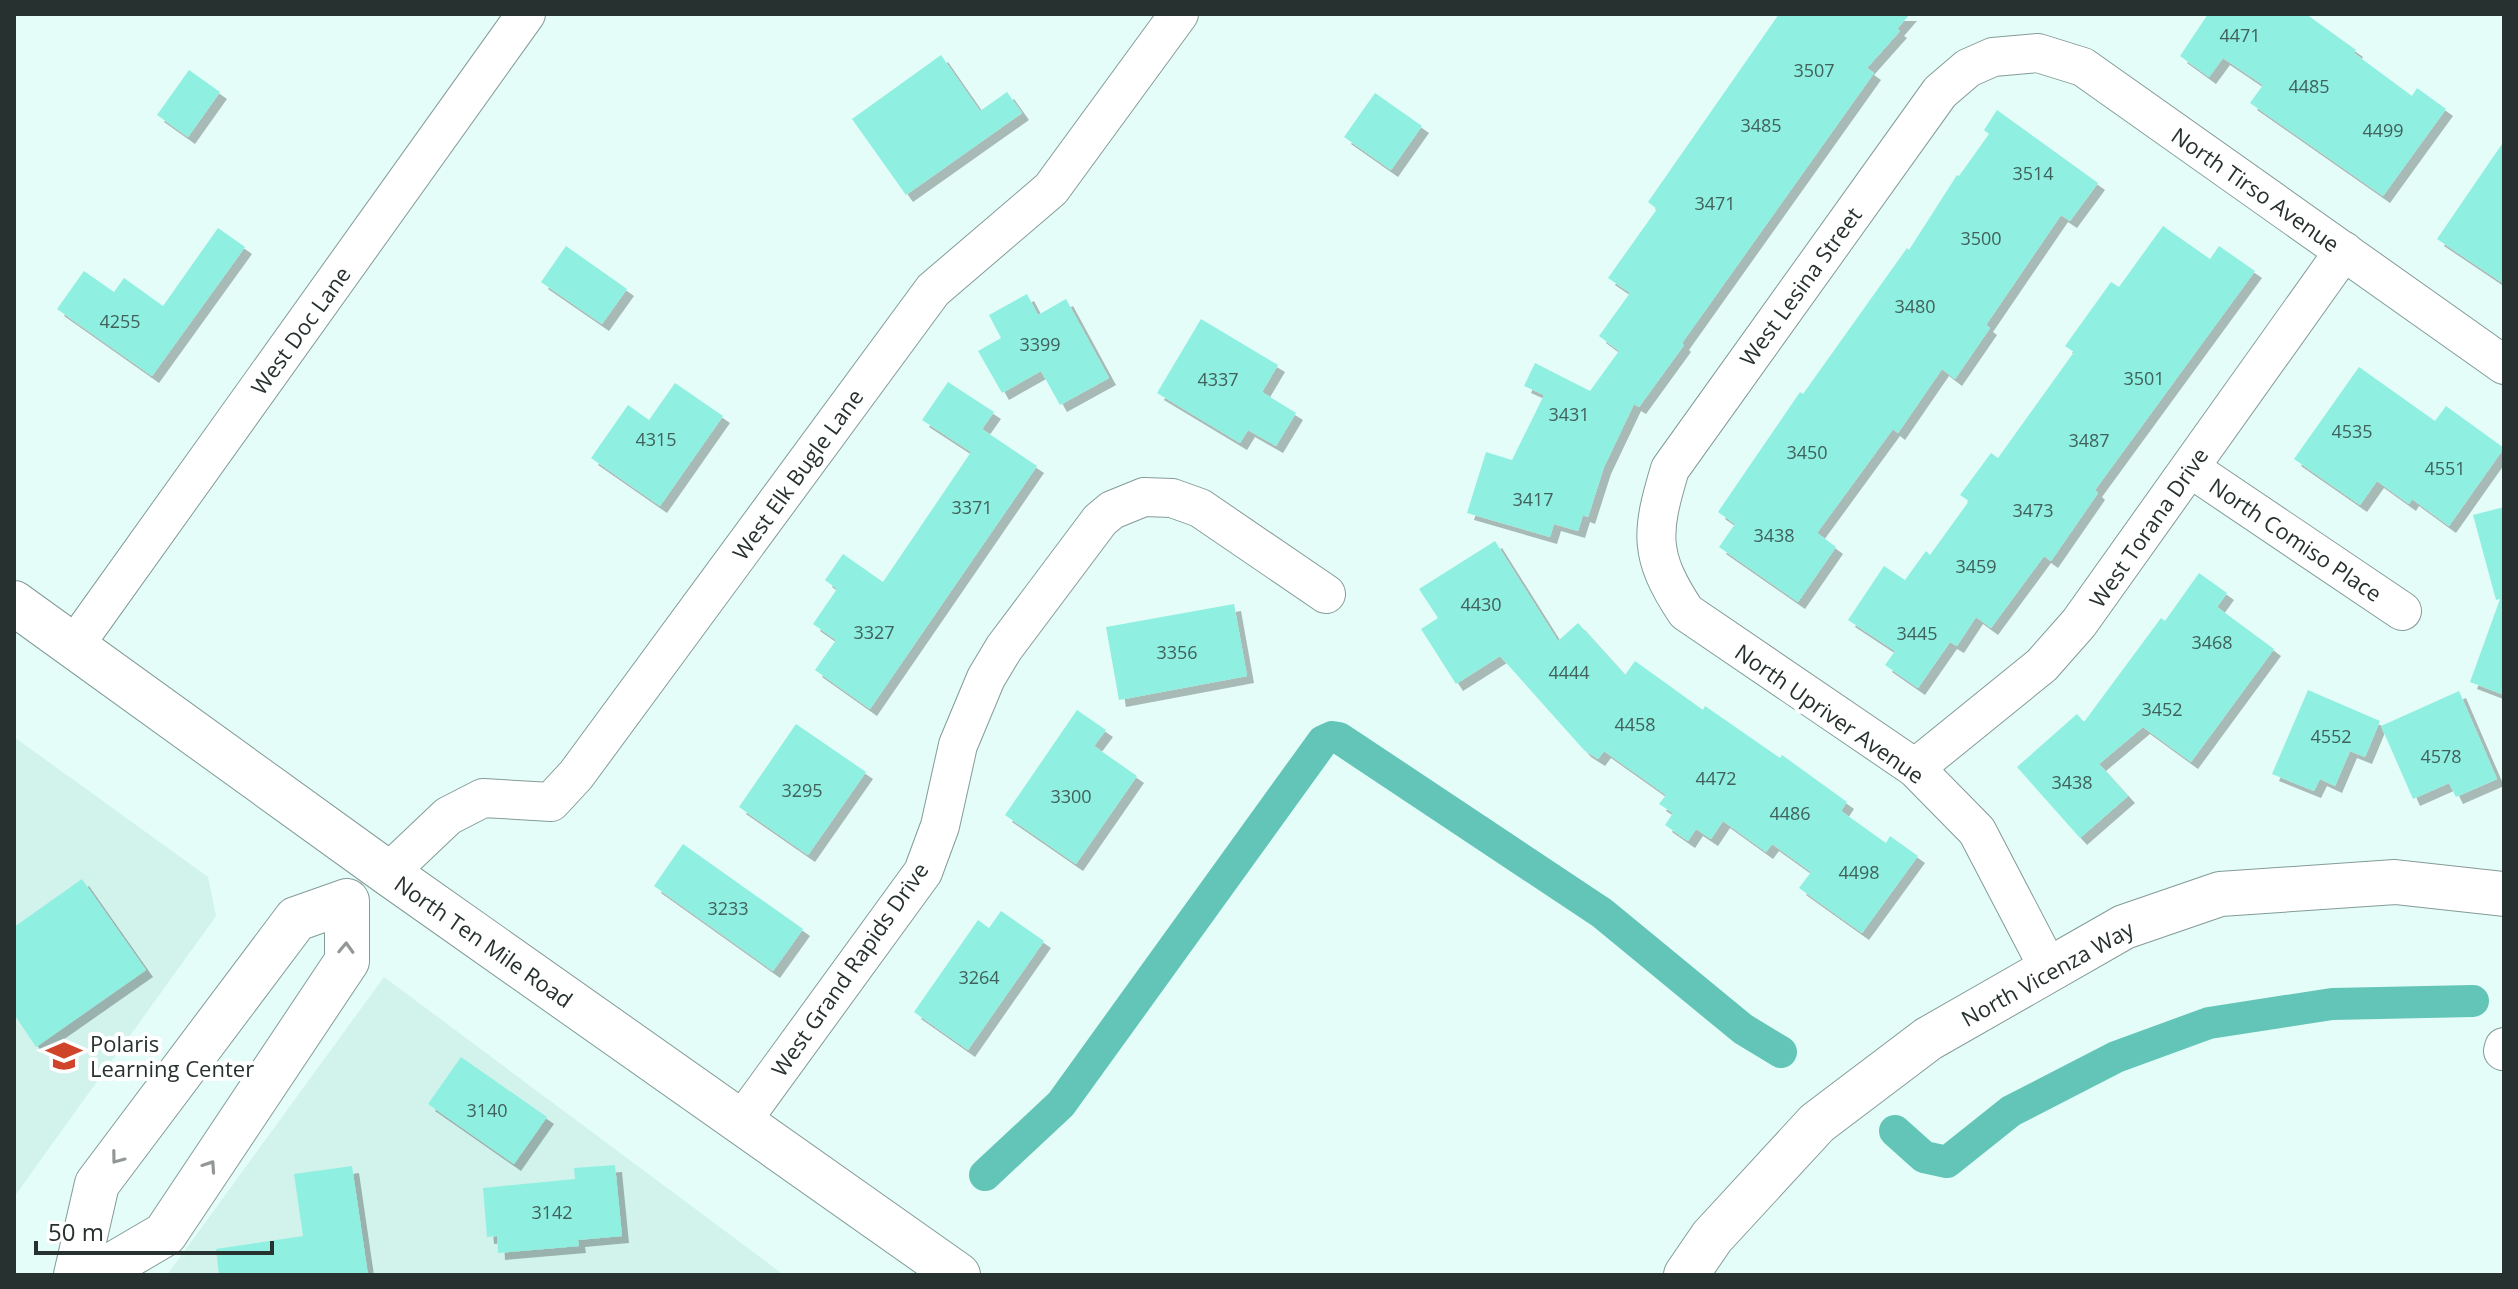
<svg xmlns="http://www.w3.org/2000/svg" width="2518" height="1289" viewBox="0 0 2518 1289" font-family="'Open Sans',sans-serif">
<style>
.built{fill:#d2f3ec}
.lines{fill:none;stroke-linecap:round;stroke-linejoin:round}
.canal{stroke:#63c5b7;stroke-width:32}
.building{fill:#8ff0e1;filter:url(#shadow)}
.street-casing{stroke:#849b97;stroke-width:40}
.secondary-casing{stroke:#849b97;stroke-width:46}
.primary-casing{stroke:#849b97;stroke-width:46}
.street{stroke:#fff;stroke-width:38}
.secondary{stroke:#fff;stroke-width:44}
.primary{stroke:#fff;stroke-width:44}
.oneway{stroke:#939897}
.labels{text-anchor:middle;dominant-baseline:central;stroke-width:8;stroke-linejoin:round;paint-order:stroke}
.number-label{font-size:18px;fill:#41615c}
.street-label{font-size:22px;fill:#27312f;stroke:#fff}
.poi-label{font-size:22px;fill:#27312f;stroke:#fff;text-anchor:start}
</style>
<defs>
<filter id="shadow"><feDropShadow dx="7" dy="7" stdDeviation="0" flood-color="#0004"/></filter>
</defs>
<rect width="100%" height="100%" fill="#e4fdf8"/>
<!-- built -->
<g class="built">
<path d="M14,737L208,877L216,916L14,1197Z"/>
<path d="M384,977L784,1275H167Z"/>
</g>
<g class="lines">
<!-- canal -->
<g class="canal">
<path d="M1895,1131L1924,1157L1947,1162L2011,1111L2116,1057L2209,1023L2332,1004L2473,1001"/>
<path d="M985,1175L1061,1104L1323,741L1332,737L1339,738L1602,913L1743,1029L1781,1052"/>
</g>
</g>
<!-- building -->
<g class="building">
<path d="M1779,14H1910L1897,29L1900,31L1867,68L1874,73L1682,343L1684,345L1639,407L1634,404L1604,467L1588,517L1583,515L1578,531L1554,524L1550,537L1467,513L1486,452L1512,460L1544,395L1524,386L1535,363L1590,391L1619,351L1599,336L1630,293L1608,278L1657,209L1648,202Z"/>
<path d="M2208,14H2306L2356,50L2354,53L2412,96L2417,88L2446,109L2383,196L2250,103L2263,85L2223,58L2209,77L2180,56Z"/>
<path d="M941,55L980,111L1007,92L1022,113L906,195L852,119Z"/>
<path d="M189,70L220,92L188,137L157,115Z"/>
<path d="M1375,93L1422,126L1391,170L1344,137Z"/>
<path d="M1997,110L2098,183L2070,221L2061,215L1986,325L1990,328L1955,379L1942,369L1898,433L1893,429L1817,533L1836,547L1798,602L1719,547L1735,524L1718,512L1800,392L1803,394L1907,248L1909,250L1957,175L1959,176L1989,134L1984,130Z"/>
<path d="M2504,141V284L2437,239Z"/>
<path d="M2163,226L2210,259L2219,246L2255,271L2095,490L2098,493L2051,561L2044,556L1991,628L1976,617L1957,646L1950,642L1918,688L1885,665L1895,651L1848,620L1884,566L1905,580L1926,551L1930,555L1969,501L1960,495L1991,453L1998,458L2074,352L2065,346L2111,282L2119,287Z"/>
<path d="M218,228L245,247L152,376L57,309L84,271L114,292L124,278L163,306Z"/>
<path d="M566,246L627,289L602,324L541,282Z"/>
<path d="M1027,294L1038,315L1066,299L1109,378L1060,405L1041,371L1002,393L978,351L1001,338L989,315Z"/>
<path d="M1201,319L1278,365L1262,392L1296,413L1276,446L1248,430L1240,443L1157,393Z"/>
<path d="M2359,367L2435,421L2446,406L2504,448L2449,526L2412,499L2409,504L2377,481L2360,505L2294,459Z"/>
<path d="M948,382L994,412L982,429L1037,466L870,709L815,670L836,640L813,624L837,589L825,580L843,554L883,582L971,452L922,420Z"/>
<path d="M675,383L723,416L660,506L591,458L628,405L649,420Z"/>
<path d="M2504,507V695L2470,682L2500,599L2496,600L2473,515Z"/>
<path d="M1495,541L1558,641L1578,623L1625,675L1635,661L1703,710L1705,706L1780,758L1782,755L1847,802L1841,811L1886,843L1890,836L1918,856L1862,933L1799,888L1811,872L1772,844L1766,852L1723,821L1711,839L1696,829L1688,841L1665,825L1673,813L1659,804L1666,795L1604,751L1598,759L1584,750L1500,656L1456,684L1421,629L1438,618L1419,589Z"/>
<path d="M2199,573L2227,593L2217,607L2274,649L2191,762L2143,727L2099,764L2128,796L2080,838L2017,767L2077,714L2084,722L2161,618L2165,621Z"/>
<path d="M1234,604L1247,676L1119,700L1106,627Z"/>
<path d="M2308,690L2380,721L2365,757L2350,751L2335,786L2320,779L2314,791L2272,774Z"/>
<path d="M2459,691L2497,779L2456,797L2449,783L2413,799L2381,726Z"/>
<path d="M1077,710L1106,730L1094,746L1137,776L1076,864L1005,815Z"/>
<path d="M796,724L866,772L808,855L739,807Z"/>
<path d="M683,844L803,929L773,971L654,886Z"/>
<path d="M82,879L146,970L36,1047L14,1014V927Z"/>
<path d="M1001,911L1044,941L968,1050L914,1012L978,920L989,928Z"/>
<path d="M461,1057L547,1117L514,1164L428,1104Z"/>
<path d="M615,1165L622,1236L578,1240L579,1246L498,1253L497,1236L487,1237L483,1188L575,1179L574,1168Z"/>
<path d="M352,1166L368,1275H219L216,1249L303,1236L294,1174Z"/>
</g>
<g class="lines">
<!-- street casing -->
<g class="street-casing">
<g id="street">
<path d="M2190,468L2402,611"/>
<path d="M74,646L526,14"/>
<path d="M1915,768L2042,665L2079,623L2344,251"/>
<path d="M388,873L448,816L483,798L551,802L576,775L933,290L1051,189L1179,14"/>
<path d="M2049,969L1977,831L1915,768L1686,612C1648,555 1651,532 1670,469L1940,92L1968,68L1993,57L2038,53L2083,67L2504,365"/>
<path d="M2503,1051L2504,1047"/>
<path d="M741,1122L923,872L940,826L958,745L986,678L1004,648L1100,520L1112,510L1144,497L1172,498L1200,508L1326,594"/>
</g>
</g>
<!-- secondary casing -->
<g class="secondary-casing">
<g id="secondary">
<path d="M76,1275L97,1184L296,919L347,901V961L165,1234L95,1275"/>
<path d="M1686,1275L1712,1237L1817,1123L1928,1039L2124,927L2220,894L2395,882L2504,894"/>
</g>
</g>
<!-- primary casing -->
<g class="primary-casing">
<path id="primary" d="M14,603L388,873L958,1275"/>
</g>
<!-- street -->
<use href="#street" class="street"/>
<!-- secondary -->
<use href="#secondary" class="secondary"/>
<!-- primary -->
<use href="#primary" class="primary"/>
</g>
<!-- one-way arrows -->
<defs><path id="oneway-chevron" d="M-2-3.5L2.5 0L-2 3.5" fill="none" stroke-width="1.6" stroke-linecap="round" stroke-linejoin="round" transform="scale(2)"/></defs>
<g class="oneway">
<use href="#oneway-chevron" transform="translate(346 948) rotate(-88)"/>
<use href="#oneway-chevron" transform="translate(117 1158) rotate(127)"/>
<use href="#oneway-chevron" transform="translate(210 1166) rotate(-56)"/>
</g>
<!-- icons -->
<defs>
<g id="school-bare" transform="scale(2.76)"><path d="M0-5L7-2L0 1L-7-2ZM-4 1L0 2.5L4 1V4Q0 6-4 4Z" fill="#d0452a" stroke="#fff" stroke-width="2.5" paint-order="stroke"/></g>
</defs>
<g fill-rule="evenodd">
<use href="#school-bare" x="64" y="1056"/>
</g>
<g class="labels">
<!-- number labels -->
<g class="number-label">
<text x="2240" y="35">4471</text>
<text x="1814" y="70">3507</text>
<text x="2309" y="86">4485</text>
<text x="1761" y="125">3485</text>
<text x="2383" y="130">4499</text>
<text x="2033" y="173">3514</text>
<text x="1715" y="203">3471</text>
<text x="1981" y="238">3500</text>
<text x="1915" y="306">3480</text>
<text x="120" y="321">4255</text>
<text x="1040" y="344">3399</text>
<text x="2144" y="378">3501</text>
<text x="1218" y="379">4337</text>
<text x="1569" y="414">3431</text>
<text x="2352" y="431">4535</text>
<text x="656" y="439">4315</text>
<text x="2089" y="440">3487</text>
<text x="1807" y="452">3450</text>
<text x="2445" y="468">4551</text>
<text x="1533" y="499">3417</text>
<text x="972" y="507">3371</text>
<text x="2033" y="510">3473</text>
<text x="1774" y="535">3438</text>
<text x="1976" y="566">3459</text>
<text x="1481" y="604">4430</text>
<text x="874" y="632">3327</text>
<text x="1917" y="633">3445</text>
<text x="2212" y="642">3468</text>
<text x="1177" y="652">3356</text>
<text x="1569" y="672">4444</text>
<text x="2162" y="709">3452</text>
<text x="1635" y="724">4458</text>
<text x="2331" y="736">4552</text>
<text x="2441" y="756">4578</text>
<text x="1716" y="778">4472</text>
<text x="2072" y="782">3438</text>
<text x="802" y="790">3295</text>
<text x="1071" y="796">3300</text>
<text x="1790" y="813">4486</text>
<text x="1859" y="872">4498</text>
<text x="728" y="908">3233</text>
<text x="979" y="977">3264</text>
<text x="487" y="1110">3140</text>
<text x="552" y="1212">3142</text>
</g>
<!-- street labels -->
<g class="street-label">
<text transform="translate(2256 189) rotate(35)">North Tirso Avenue</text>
<text transform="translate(1800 286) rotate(-54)">West Lesina Street</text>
<text transform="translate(300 330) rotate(-54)">West Doc Lane</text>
<text transform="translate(797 474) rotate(-54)">West Elk Bugle Lane</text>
<text transform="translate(2148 527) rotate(-55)">West Torana Drive</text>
<text transform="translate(2296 539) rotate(34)">North Comiso Place</text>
<text transform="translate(1830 713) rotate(35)">North Upriver Avenue</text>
<text transform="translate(484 941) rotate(35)">North Ten Mile Road</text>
<text transform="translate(849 969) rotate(-55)">West Grand Rapids Drive</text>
<text transform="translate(2047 973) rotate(-29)">North Vicenza Way</text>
</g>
<!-- poi labels -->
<g class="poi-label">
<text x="90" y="1043">Polaris<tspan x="90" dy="25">Learning Center</tspan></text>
</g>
</g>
<!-- border -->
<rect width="2518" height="1289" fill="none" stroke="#27312f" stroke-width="32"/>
<!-- scale -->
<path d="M36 1241v12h236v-12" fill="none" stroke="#27312f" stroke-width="4"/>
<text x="48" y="1241" font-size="24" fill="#27312f" stroke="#ffffff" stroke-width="6" paint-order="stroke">50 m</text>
</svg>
